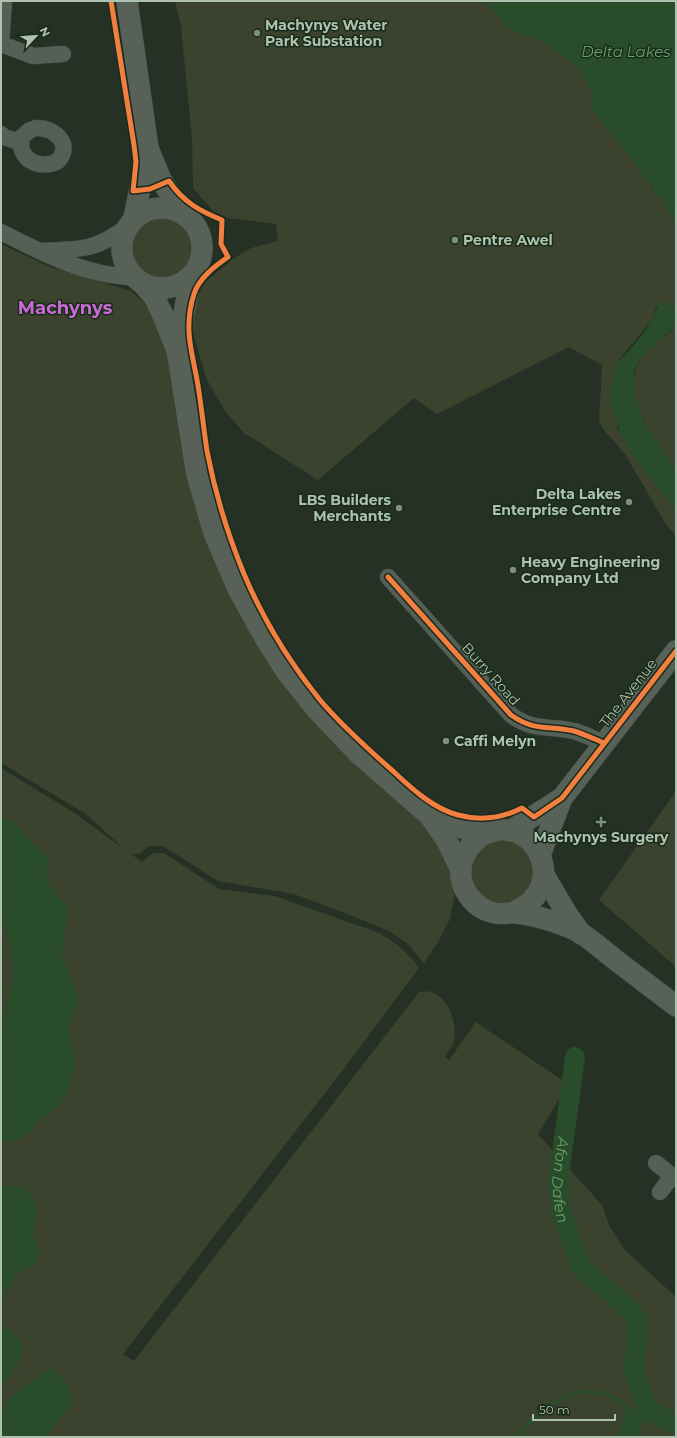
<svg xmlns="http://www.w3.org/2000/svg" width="677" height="1438" viewBox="0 0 677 1438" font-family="Montserrat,sans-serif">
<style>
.green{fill:#3b422d}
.water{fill:#294d2a}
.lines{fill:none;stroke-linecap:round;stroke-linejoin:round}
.stream{stroke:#294d2a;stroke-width:3.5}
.river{stroke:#294d2a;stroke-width:20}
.minor-casing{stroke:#424b42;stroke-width:17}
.major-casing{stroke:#424e43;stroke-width:22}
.minor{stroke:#545f55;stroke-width:16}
.major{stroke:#576157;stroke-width:21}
.cycleway-casing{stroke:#192b1a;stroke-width:8}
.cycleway{stroke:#f27e40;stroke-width:5}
.poi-dot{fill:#7d907f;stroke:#192b1a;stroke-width:1.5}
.labels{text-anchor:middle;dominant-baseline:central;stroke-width:3;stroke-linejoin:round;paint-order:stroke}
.poi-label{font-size:14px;font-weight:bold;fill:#adc3af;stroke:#192b1a;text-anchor:start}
.street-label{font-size:14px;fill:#adc3af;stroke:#192b1a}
.water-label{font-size:15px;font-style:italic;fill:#66a268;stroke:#192b1a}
.district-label{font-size:18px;font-weight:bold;fill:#c96bd5;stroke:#192b1a}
</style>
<rect width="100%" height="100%" fill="#253125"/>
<!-- green -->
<g class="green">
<path d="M175,1H486L507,28L518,34L537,38L578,67L654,192L661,197L664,204L676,221V307L661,301L656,308L653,319L618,361L617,428L630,448L676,510V535L668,528L625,454L603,429L599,421L602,365L569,347L437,414L414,398L318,480L244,433L225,411L206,378L193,332V316L196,298L204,283L234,258L251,248L278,241L276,224L228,218L213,211L193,188L192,139L181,27Z"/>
<circle cx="161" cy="248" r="34"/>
<path d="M1,244L50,267L131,291L143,302L156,321L159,320L243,615L434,831L449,855L455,893L450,919L438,942L424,963L408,944L391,932L355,917L294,894L218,881L163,846H149L139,854H131L142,862L153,853H164L219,889L275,896L379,933C396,942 408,953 419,968L346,1066L123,1354L134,1361L419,992C445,986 458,1020 454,1041C452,1047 447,1052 445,1057L449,1060L476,1022L568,1084L538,1134L602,1205L610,1227L624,1249L676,1297V1437H1V768L76,814L124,849L86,814L1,763Z"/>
<path d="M676,325V471C658,441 617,394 641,359C649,346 666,338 676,325Z"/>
<path d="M676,791V967L599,900Z"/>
<circle cx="502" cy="872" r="32"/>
</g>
<!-- water -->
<g class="water">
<path d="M486,1H676V221L664,204L661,197L654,192L650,184L592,109L593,94L578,67L537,38L518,34L507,28Z"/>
<path d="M661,301L676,306V325L641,358L634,371V391L644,421L676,471V510C645,471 591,416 618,363C619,359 623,357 626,354C635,344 645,332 652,320C656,314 656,308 661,301Z"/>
<path d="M8,819C19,824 22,833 30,841C36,847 44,851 49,858C48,862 47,867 47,871C45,885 59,898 68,907L62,955L78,999L76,1007L68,1025L76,1064L66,1096L57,1107L37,1123L29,1133L17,1139L1,1142V1035L13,978L11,951L1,907V820Z"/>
<path d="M1,1185L22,1187L33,1197L37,1206L33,1235L40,1252L38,1259L34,1264L17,1273L1,1300Z"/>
<path d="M1,1321L3,1327C37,1347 19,1364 1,1387Z"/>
<path d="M51,1368L67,1383L74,1402L46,1437H1C1,1430 0,1421 1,1415C7,1396 35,1377 51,1368Z"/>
</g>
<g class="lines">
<!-- stream -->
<path class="stream" d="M514,1437C531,1425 543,1407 562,1398C587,1385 622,1392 633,1419"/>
<!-- river -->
<g class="river">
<path id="s1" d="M575,1057L558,1183L561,1212L580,1266L606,1289"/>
<path d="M614,1296L633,1313L638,1321L634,1370L647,1410L633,1419L630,1430"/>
<path d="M647,1410L676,1424"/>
</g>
<!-- minor casing -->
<g class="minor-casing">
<g id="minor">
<path d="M1,44L33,56L63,54"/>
<path d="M1,44L4,1"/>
<path d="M36,128C55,127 73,145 58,161C40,171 16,159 22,137L30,130Z"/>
<path d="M1,134L4,137L20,142"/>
<path d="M1,232C42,253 86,276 133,277"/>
<path d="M42,251C82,249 95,251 128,226"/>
<path d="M388,577L511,715C535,732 548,725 574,731C584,734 594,739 604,743"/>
<path d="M656,1163L676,1179"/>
<path d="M660,1192L672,1176"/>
</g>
</g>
<!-- major casing -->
<g class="major-casing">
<g id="major">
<path d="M127,1L148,148L161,180L184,215"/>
<circle cx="162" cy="248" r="40"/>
<path d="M134,218L148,148"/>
<path d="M143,284L154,297L162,313L177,350L197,475L214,533L238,589L265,638L286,671L317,710L358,753L429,815L446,839L461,870"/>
<path d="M177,350L191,276"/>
<path d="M429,815L462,828L492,832"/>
<path d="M510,831L562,798"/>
<path d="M540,855L562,798L676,651"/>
<path d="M544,875L567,914L581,934"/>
<path d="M514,912C573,887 533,809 483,835C471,842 464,853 461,866C458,888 474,909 495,913C502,915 509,912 516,913C535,915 566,924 582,934C593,941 603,950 613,958C634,974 655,990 676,1006"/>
</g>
</g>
<!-- minor -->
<use href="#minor" class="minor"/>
<!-- major -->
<use href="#major" class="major"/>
<!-- cycleway casing -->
<g class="cycleway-casing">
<g id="cycleway">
<path d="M111,1L134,145L136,162L133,191L150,189L169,181C183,202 200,211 222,220L221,244L228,257C215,266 199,278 194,294C182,332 194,356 199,392C202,412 204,431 207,451C215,493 228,535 244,574C263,619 290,663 320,700C342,726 369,750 394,772C412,789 434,809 458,815C480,821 502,818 522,808L534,817L562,798L676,651"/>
<path d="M388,577L511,715C535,732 548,725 574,731C584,734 594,739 604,743"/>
</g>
</g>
<!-- cycleway -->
<use href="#cycleway" class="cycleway"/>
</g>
<!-- markers -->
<g class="poi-dot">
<circle cx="257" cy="33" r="4"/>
<circle cx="455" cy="240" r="4"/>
<circle cx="629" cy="502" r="4"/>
<circle cx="399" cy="508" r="4"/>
<circle cx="513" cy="570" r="4"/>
<circle cx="446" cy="741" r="4"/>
<path d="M599 816h4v4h4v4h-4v4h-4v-4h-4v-4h4z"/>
</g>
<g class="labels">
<!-- poi labels -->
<g class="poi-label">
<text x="265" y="25">Machynys Water<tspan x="265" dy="16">Park Substation</tspan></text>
<text x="463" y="240">Pentre Awel</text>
<text x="621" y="494" text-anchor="end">Delta Lakes<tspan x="621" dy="16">Enterprise Centre</tspan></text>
<text x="391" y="500" text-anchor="end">LBS Builders<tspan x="391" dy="16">Merchants</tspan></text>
<text x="521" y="562">Heavy Engineering<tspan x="521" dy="16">Company Ltd</tspan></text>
<text x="454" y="741">Caffi Melyn</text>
<text x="601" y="837" text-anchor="middle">Machynys Surgery</text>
</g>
<!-- street labels -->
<g class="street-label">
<text transform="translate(491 674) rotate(48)">Burry Road</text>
<text transform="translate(628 693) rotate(-52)">The Avenue</text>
</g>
<!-- water labels -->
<g class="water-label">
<text x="626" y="51">Delta Lakes</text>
<text stroke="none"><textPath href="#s1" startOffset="124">Afon Dafen</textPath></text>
</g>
<!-- district labels -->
<g class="district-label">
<text x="65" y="308">Machynys</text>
</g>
</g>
<!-- border -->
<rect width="677" height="1438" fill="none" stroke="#adc3af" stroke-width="4"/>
<!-- north arrow -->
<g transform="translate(36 36) rotate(64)" stroke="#192b1a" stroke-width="3" paint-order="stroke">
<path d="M0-3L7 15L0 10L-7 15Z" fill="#adc3af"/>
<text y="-6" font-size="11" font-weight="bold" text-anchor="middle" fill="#adc3af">N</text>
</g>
<!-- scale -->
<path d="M533 1414v6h82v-6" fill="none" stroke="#adc3af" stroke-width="2"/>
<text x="539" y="1414" font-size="12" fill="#adc3af" stroke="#192b1a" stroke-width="3" paint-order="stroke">50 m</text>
</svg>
